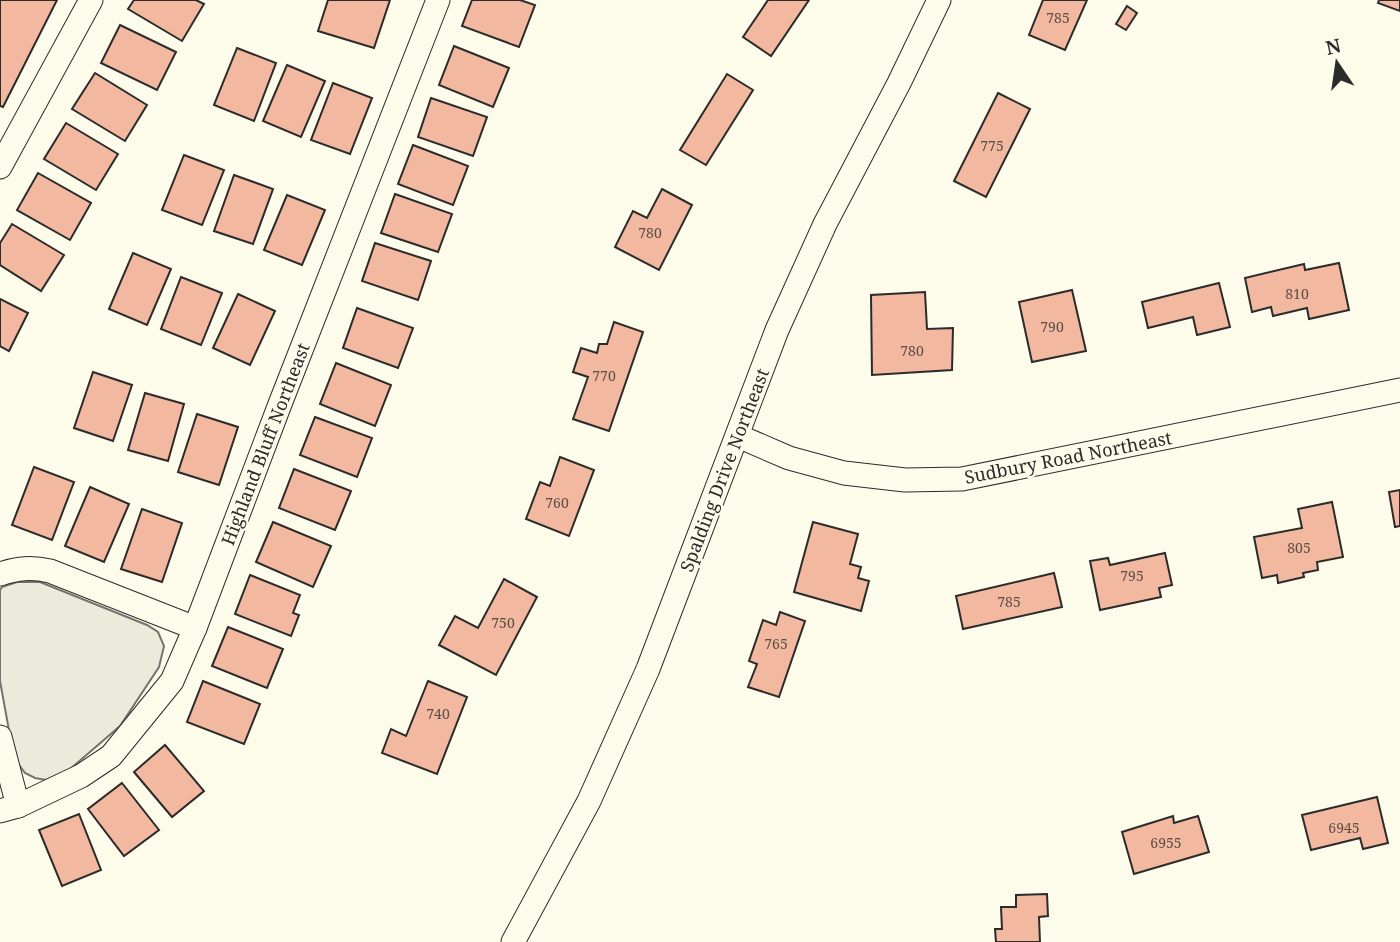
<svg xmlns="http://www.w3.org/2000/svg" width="1400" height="942" viewBox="0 0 1400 942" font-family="'Noto Serif',serif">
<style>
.green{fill:#ecebdb;stroke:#74746e;stroke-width:2}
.building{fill:#f2b8a0;stroke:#2b2b2b;stroke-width:2}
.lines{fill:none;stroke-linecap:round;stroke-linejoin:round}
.street-casing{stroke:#2b2b2b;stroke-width:25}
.street{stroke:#fdfbea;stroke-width:23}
.labels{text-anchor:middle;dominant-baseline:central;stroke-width:5;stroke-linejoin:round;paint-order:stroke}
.number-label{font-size:14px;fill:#5d4e48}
.street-label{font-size:18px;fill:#2b2b2b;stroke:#fdfbea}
</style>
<rect width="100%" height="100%" fill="#fdfbea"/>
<!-- green -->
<path class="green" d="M17,582H40L147,625L158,632L164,646L159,667L120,726L69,770L46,780L35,778L25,773L14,758L0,681V590L2,587Z"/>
<!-- building -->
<g class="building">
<path d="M0,0H57L3,107L0,106Z"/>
<path d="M134,0H196L204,4L182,41L128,9Z"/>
<path d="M328,0H390L374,48L318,31Z"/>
<path d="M472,0H520L535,5L519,47L462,26Z"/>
<path d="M768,0H809L771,56L743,37Z"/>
<path d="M1043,0H1087L1065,50L1029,35Z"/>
<path d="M1379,0H1400V11L1378,3Z"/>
<path d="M1127,6L1137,13L1126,30L1116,24Z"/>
<path d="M120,25L176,52L157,90L101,63Z"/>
<path d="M454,46L509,68L493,107L439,85Z"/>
<path d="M237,48L276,63L254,121L214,105Z"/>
<path d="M287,65L325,81L301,137L263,121Z"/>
<path d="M95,73L147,105L125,141L72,109Z"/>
<path d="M727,74L753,90L706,165L680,150Z"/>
<path d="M333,83L372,98L350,154L311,140Z"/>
<path d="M998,93L1030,109L986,197L954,181Z"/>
<path d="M431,98L487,117L473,156L418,137Z"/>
<path d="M66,123L118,154L96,190L44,159Z"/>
<path d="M413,145L468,166L453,205L398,184Z"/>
<path d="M184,155L224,170L202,225L162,210Z"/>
<path d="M38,173L91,203L70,240L17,210Z"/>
<path d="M234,175L273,189L253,244L214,231Z"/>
<path d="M662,189L692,205L659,270L615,247L633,211L647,218Z"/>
<path d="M395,194L452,214L438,252L381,233Z"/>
<path d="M287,195L325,210L302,265L264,250Z"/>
<path d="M12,224L64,255L41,291L0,265V243Z"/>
<path d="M375,243L431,261L418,300L362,281Z"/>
<path d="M133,253L171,269L147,325L109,309Z"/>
<path d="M1339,263L1349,310L1309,319L1307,308L1273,316L1271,307L1252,312L1245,278L1304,264L1305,270Z"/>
<path d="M181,277L222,293L201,345L161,329Z"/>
<path d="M1219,283L1230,327L1197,335L1193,317L1148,328L1142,302Z"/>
<path d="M1072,290L1086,351L1032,362L1019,302Z"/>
<path d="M925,292L927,329L953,328L952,370L872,375L871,295Z"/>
<path d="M238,294L275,311L250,365L213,348Z"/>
<path d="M0,299L28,313L9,351L0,346Z"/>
<path d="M357,308L413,328L398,368L343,348Z"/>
<path d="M614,322L643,332L609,431L573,419L588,377L573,372L581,348L597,353L599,344H607Z"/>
<path d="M336,363L391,385L375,426L320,404Z"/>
<path d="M93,372L132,385L113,441L74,428Z"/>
<path d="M145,393L184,404L168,461L128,450Z"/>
<path d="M197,414L238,427L219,485L178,472Z"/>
<path d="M315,417L372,438L357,477L300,455Z"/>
<path d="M560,457L594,470L569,536L526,519L540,482L550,486Z"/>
<path d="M34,467L74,482L52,540L12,525Z"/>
<path d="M294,469L351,491L335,530L279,508Z"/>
<path d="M90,487L129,504L104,562L65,546Z"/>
<path d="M1400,490V526L1395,527L1389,492Z"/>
<path d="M1332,502L1343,557L1317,562L1318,570L1303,573L1304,577L1278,583L1277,575L1262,578L1254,537L1302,528L1298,509Z"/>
<path d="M142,509L182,523L162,582L121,569Z"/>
<path d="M273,522L331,546L313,587L256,562Z"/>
<path d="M813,522L858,534L850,564L861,567L858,578L869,581L861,611L794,592Z"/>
<path d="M1165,553L1172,585L1159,588L1161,597L1100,610L1090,561L1108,558L1110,565Z"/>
<path d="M1054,573L1062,607L963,629L956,596Z"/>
<path d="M250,575L300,595L293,613L299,615L291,636L235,614Z"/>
<path d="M504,579L537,597L496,675L439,645L455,616L478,628Z"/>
<path d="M780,612L805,621L779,697L748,687L757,664L749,661L763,620L776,625Z"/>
<path d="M228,627L283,649L267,688L212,666Z"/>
<path d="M203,681L260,704L244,744L187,722Z"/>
<path d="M428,681L467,697L437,774L382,753L391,729L406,736Z"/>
<path d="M165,745L204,791L172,817L134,772Z"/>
<path d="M122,783L159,830L124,856L88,809Z"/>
<path d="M1377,797L1388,843L1363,849L1360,838L1311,850L1302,815Z"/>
<path d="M79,814L101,870L62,886L39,830Z"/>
<path d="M1173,816L1174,823L1198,816L1209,852L1134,874L1122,832Z"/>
<path d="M1047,894L1048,916L1039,917L1040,942H996L995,929H1002L1001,907H1016V895Z"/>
</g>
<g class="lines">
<!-- street casing -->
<g class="street-casing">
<g id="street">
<path d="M0,167L91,0"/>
<path d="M738,436L789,458L844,473L905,480L962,479L1400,390"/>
<path d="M0,574C18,568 32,567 50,571L195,628"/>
<path d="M0,737L18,806"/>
<path d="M0,811L18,806L81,776L111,756L172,681L195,628L280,404L438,0"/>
<path d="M513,942L589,801L648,669L777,330L825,224L899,83L939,0"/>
</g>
</g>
<!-- street -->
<use href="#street" class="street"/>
</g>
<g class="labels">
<!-- number labels -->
<g class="number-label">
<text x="1058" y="17">785</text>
<text x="992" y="145">775</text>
<text x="650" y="232">780</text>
<text x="1297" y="293">810</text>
<text x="1052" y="326">790</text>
<text x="912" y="350">780</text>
<text x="604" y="375">770</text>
<text x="557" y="502">760</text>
<text x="1299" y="547">805</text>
<text x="1132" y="575">795</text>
<text x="1009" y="601">785</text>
<text x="503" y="622">750</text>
<text x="776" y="643">765</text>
<text x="438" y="713">740</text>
<text x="1344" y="827">6945</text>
<text x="1166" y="842">6955</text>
</g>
<!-- street labels -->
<g class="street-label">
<text transform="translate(265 444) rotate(-69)">Highland Bluff Northeast</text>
<text transform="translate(1068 457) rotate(-11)">Sudbury Road Northeast</text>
<text transform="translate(724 470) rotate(-69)">Spalding Drive Northeast</text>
</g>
</g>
<!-- north arrow -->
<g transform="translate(1337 63) rotate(347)" stroke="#fdfbea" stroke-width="5" paint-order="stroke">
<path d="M0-5L12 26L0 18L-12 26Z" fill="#2b2b2b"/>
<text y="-10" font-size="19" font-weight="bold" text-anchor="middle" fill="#2b2b2b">N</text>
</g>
</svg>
